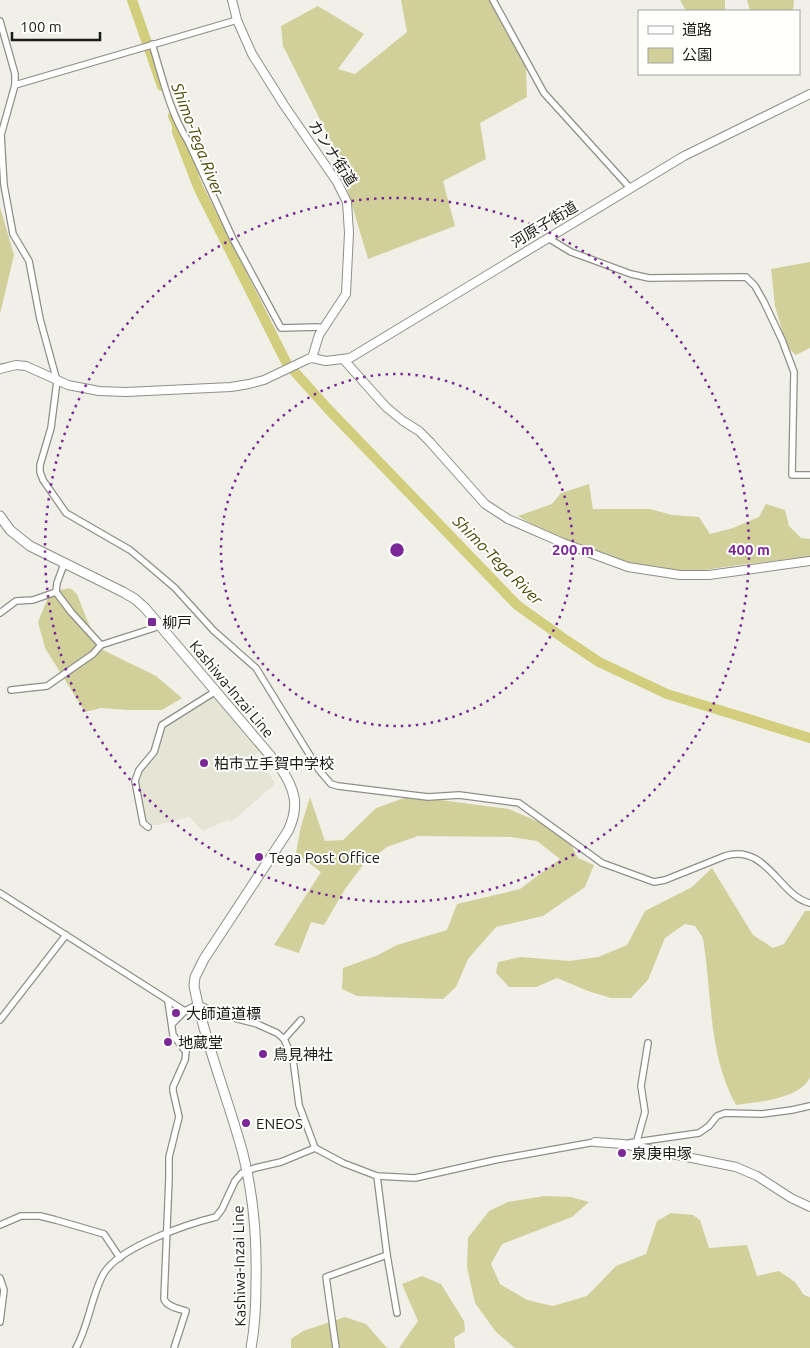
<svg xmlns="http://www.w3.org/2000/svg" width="810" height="1348" viewBox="0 0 810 1348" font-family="Ubuntu,'Noto Sans JP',sans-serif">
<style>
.built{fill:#e5e5d6}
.green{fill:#d2d09a}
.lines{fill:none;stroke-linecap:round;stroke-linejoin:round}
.river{stroke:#d2ce7e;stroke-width:10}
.minor-casing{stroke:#8f8f89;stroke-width:8}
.tertiary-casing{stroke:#8f8f89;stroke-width:10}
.secondary-casing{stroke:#8f8f89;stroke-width:11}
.minor{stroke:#fff;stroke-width:5.5}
.tertiary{stroke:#fff;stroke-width:8}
.secondary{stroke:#fff;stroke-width:9}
.ring{fill:none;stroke:#7b2897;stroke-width:2.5;stroke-dasharray:2.5 5}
.poi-dot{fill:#7b2897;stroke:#fffffe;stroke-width:2}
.labels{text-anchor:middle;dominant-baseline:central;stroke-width:4;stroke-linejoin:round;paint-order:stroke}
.street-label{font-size:15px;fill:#1b1a18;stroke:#fffffe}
.poi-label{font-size:15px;fill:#1b1a18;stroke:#fffffe;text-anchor:start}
.water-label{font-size:16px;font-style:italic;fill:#4b4706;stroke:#fffffe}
.centre{fill:#7b2897;stroke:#fffffe;stroke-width:2.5}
.ring-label{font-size:15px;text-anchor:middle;font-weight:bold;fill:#7b2897;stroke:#fffffe;stroke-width:4;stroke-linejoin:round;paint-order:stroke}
</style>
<rect width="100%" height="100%" fill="#f0f0e8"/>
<!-- built -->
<path class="built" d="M210,696L215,697L260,750L255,755L274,781V785L231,822L228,820L203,831L189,817L158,825H148L145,822L137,779L140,772L154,755L162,729L165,725Z"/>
<!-- green -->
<g class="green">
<path d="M401,0H492L526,68L527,97L480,123L486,159L443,181L455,226L368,259L336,151L283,46L281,26L318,6L364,34L338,69L355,74L407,32Z"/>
<path d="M680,0H725V11H686Z"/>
<path d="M747,0H794L793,11H750Z"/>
<path d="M0,207L14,255L0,314Z"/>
<path d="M810,262V348L796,355L787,347L775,306L771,269Z"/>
<path d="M589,484L593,509H650L672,515L699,517L710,534L733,528L759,517L766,504L785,510L789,526L801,538L810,539V557C782,560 754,563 726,567C714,568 700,572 688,571C636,570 562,545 518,516L552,504L561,493Z"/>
<path d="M70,588L77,594L87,620L101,649L156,676L182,698L162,710H128L101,708L85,712L45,648L38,622L47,600L55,591Z"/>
<path d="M410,796L509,809L546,825L571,845L578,858L594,865L585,887L543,916L496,927L468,959L456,987L443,999L357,996L342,989L343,968L376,956L397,945L447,930L457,904L520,889L560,859L537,841L511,837L418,836L387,847L363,865L345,889L324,925L311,922L299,953L274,945L321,872L296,853L301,826L310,797L325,841L343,840L376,808Z"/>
<path d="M712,868L753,935L773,948L784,944L805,911H810V1077C801,1099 757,1102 736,1105C708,1055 712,994 703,938L695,926L685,924L665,938L648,980L631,998H611L588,991L557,978L536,987H509L496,973L498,962L521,957L569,961L598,957L627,945L645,911L692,887Z"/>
<path d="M544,1196L571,1197L589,1202L572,1217L502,1244L491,1264L500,1284L527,1300L553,1306L587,1296L616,1266L646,1254L657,1221L671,1213L693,1215L700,1220L709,1248L747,1245L757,1276L779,1271L795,1282L804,1295L810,1297V1348H515L496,1332L475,1303L467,1267L468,1238L489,1211L508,1202Z"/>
<path d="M422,1276L441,1284L464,1321L465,1331L454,1338L455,1348H399L418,1321L402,1284Z"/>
<path d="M345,1317L366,1324L387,1348H291V1339L303,1331Z"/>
</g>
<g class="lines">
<!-- river -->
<g class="river">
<path d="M132,0L162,86"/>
<path d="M173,116L177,125V132L198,187L287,364"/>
<path d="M293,370L329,410L517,605L566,640L599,662L667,694L810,738"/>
</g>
<!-- minor casing -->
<g class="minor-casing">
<g id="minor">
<path d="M493,0L544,93L630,188"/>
<path d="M0,21L15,74V85L1,135L4,185L13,234L29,261L40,319L57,381L51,428L40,465V472L43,480L66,513L130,550L148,565L175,588L214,631L256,668L319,770L331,784L338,786L428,797L459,795L519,803L602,863L654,882L665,880L725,856C767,843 780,897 810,903"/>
<path d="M152,44C162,76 170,113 188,141L233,239L281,328L317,327L323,328"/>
<path d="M15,85L237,20"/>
<path d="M548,238L571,252L631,274L649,278L746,277L755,286L764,302L782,340L794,372L792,475H810"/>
<path d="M56,592L71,612L101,645"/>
<path d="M0,613L16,601L33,600L56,592L57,583L64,564"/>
<path d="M11,690L47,686L93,654L101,645L154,628L159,624"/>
<path d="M148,827L143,823L135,781L139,770L154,752L162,725L216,691"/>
<path d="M0,893L185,1011"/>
<path d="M168,1001L173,1035L186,1052L185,1060L173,1087V1091L179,1117L169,1157V1178L164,1299C167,1307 179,1309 186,1311L174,1348"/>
<path d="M0,1020L66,935"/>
<path d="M172,1024L185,1011L198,1004L218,1014L257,1024L277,1033L284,1039L293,1059L299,1105L315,1148"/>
<path d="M284,1039L301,1020"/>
<path d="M629,1143L699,1133L709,1126L717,1116L725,1113L762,1114L792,1110L810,1106"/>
<path d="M636,1144L645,1112L641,1086L648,1043"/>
<path d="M0,1225L21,1216H40L56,1220L104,1234L120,1258"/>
<path d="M387,1255L397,1313"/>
<path d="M0,1278L4,1290L0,1322"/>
<path d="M76,1348C89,1325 92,1293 104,1273C120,1247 187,1224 216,1217L222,1209L235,1181L242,1173L255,1168L281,1162L315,1148L343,1163L377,1176L415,1178L495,1160L595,1142"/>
<path d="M336,1348L326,1277L387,1255L377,1176"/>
</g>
</g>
<!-- tertiary casing -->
<g class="tertiary-casing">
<g id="tertiary">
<path d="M232,0L237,20L252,54L284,105L337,182L347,202L349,233L346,294L319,335L312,358"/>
<path d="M344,360L386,407L403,421L419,431L430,442L485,504L508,519L563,543L628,567L680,575H709L810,561"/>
<path d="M0,369L16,365L26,366L68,385L99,391L126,392L231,387L249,384L264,380L308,359L312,358L326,361L350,358L684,156L810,94"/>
<path d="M595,1142L623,1144L736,1167L757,1176L791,1198L810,1207"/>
</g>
</g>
<!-- secondary casing -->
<g class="secondary-casing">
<path id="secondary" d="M0,516L10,530L30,546L123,592L135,599L145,608L280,767C295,789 300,806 288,831L204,959L195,977L194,986C205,1043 228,1098 243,1154C254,1197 257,1240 256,1283C256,1305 255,1327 251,1348"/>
</g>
<!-- minor -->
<use href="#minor" class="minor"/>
<!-- tertiary -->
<use href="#tertiary" class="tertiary"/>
<!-- secondary -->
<use href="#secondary" class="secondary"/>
</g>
<!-- distance rings -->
<g class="ring">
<circle cx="397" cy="550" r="176"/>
<circle cx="397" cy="550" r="352"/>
</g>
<!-- markers -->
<g class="poi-dot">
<rect x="147" y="617" width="10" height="10" rx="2.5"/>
<circle cx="204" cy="763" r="5"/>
<circle cx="259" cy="857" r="5"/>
<circle cx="176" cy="1013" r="5"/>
<circle cx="168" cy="1042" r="5"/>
<circle cx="263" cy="1054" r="5"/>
<circle cx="246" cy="1123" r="5"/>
<circle cx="622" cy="1153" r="5"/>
</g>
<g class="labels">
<!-- street labels -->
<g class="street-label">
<text transform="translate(333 153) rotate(57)">カンナ街道</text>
<text transform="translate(544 224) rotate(-31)">河原子街道</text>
<text transform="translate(232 689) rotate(50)">Kashiwa-Inzai Line</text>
<text transform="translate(239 1266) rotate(-91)">Kashiwa-Inzai Line</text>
</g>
<!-- poi labels -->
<g class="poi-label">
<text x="162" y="622">柳戸</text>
<text x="214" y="763">柏市立手賀中学校</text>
<text x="269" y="857">Tega Post Office</text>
<text x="186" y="1013">大師道道標</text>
<text x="178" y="1042">地蔵堂</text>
<text x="273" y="1054">鳥見神社</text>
<text x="256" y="1123">ENEOS</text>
<text x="632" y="1153">泉庚申塚</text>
</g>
<!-- water labels -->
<g class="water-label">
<text transform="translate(198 139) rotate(69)">Shimo-Tega River</text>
<text transform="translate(498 560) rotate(45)">Shimo-Tega River</text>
</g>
</g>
<circle cx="397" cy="550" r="8" class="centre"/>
<g class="ring-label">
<text x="573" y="555">200 m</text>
<text x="749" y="555">400 m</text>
</g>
<!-- legend -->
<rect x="638" y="10" width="162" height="65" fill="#fffffe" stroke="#a4a3a2"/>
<rect x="648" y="26" width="25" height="8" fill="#ffffff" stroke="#a4a3a2"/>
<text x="682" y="35" font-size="15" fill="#1b1a18">道路</text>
<rect x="648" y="48" width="25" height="15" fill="#d2d09a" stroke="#a4a3a2"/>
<text x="682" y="60" font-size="15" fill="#1b1a18">公園</text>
<!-- scale -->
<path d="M12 32v8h88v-8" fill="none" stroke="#1b1a18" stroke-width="2.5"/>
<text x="20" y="32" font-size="15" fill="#1b1a18" stroke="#fffffe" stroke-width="4" paint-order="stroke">100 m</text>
</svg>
